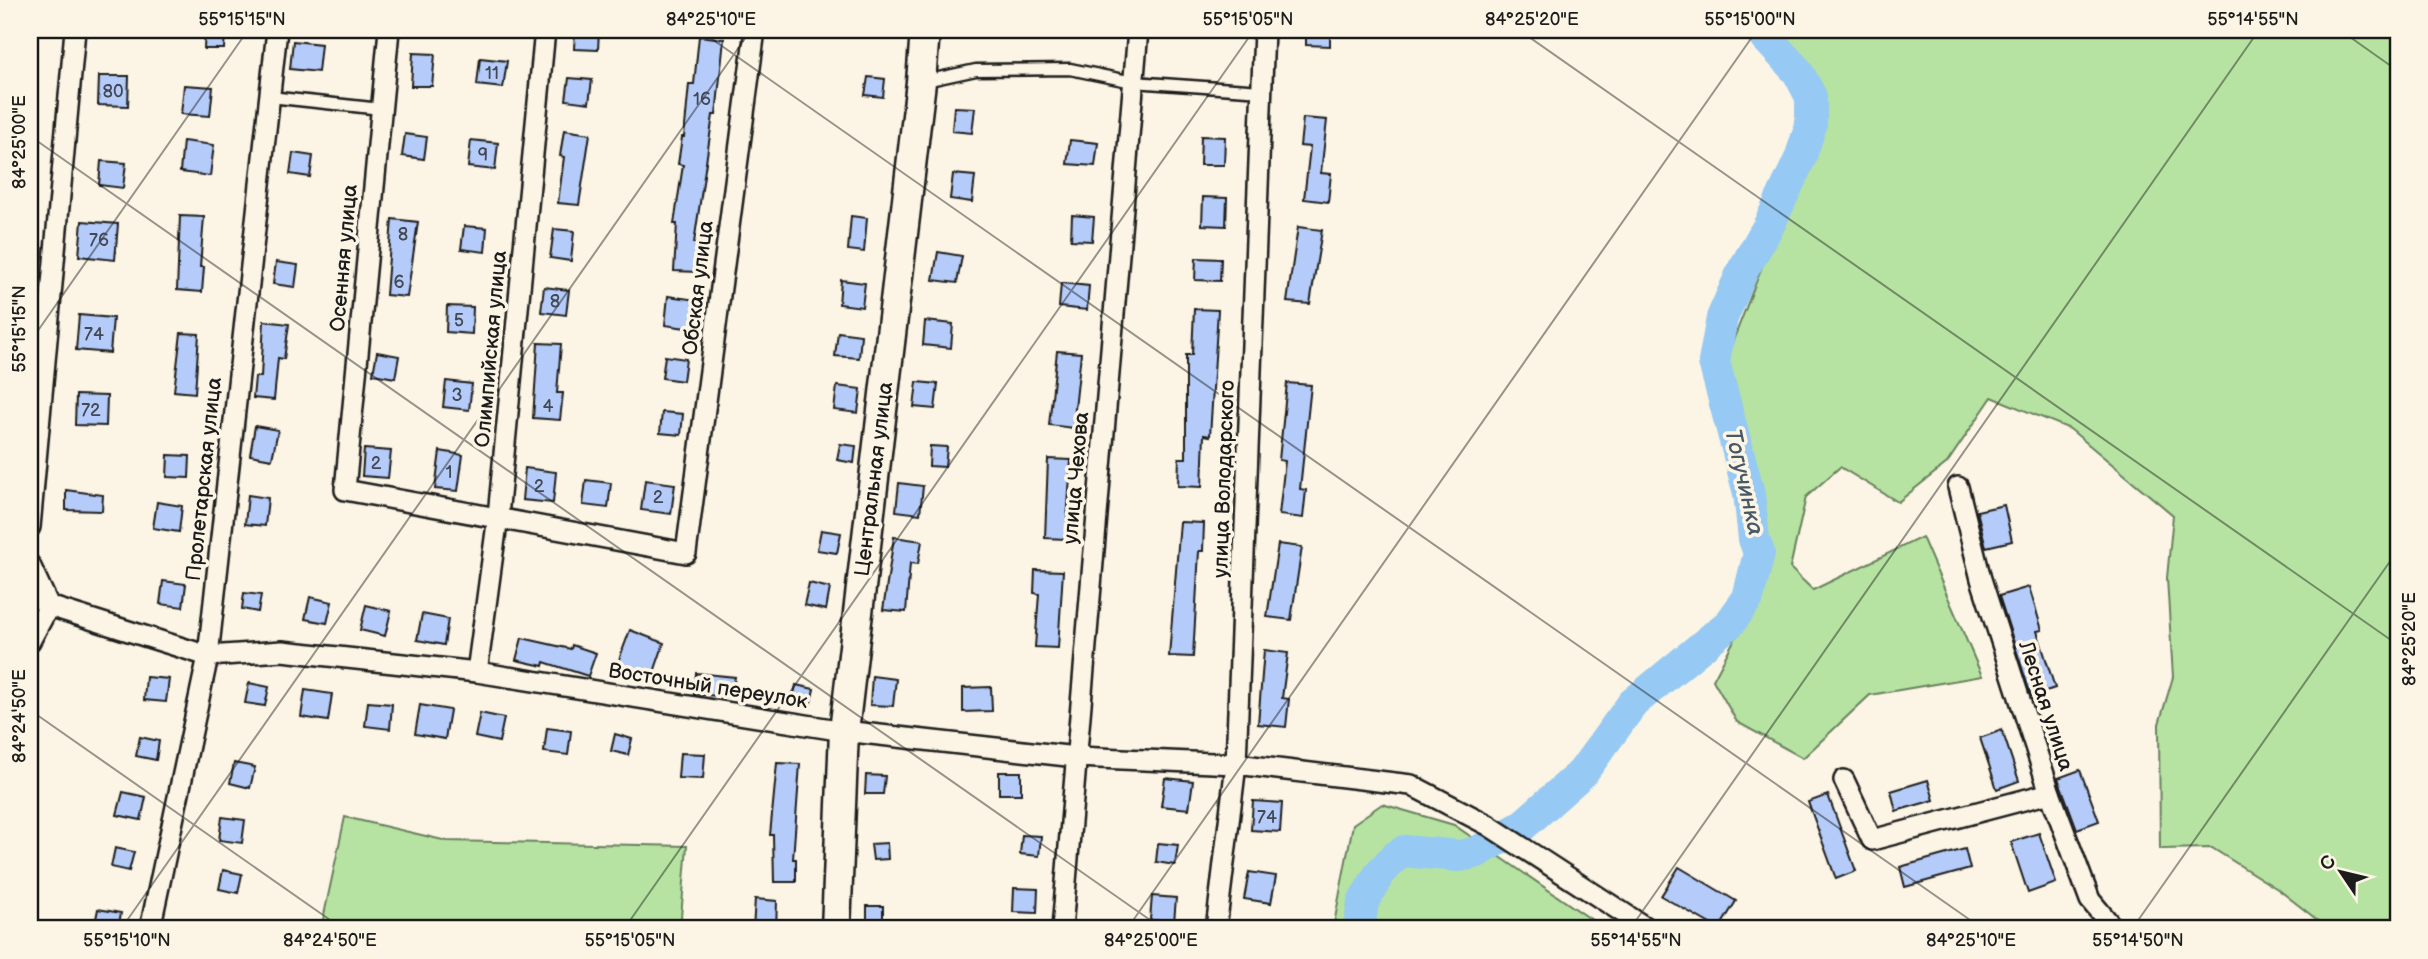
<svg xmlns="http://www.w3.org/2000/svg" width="2428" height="959" viewBox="0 0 2428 959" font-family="'Balsamiq Sans',sans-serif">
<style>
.green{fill:#b6e3a2;stroke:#69805f;stroke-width:2}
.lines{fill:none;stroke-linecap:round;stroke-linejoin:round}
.river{stroke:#96c9f3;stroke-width:32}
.building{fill:#b5ccfa;stroke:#1c1c1c;stroke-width:2}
.service-casing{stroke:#1c1c1c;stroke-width:15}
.minor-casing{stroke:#1c1c1c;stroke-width:24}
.secondary-casing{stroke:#1c1c1c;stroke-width:33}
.service{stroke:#fcf5e5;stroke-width:10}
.minor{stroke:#fcf5e5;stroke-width:19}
.secondary{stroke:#fcf5e5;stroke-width:28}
.ticks{fill:none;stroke:#1c1c1c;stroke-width:2;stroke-opacity:0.45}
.labels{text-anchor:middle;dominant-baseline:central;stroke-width:7;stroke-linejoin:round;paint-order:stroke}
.number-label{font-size:18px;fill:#424854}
.street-label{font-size:21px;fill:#1c1c1c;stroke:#fcf5e5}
.water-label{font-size:23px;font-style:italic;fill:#475967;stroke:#fcf5e5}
.neatline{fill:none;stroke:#1c1c1c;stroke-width:2.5}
.ticks-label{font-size:18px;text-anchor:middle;fill:#1c1c1c}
</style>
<rect width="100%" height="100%" fill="#fcf5e5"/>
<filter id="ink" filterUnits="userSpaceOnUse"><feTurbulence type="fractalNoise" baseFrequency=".0143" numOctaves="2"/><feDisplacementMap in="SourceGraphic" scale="14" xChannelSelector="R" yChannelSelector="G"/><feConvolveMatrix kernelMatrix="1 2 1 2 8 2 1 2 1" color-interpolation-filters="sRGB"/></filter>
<g filter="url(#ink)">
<!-- green -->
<g class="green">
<path d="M1759,30H2398V929H2329L2279,890L2212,848L2160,849L2159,724L2173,677L2167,578L2173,515L2070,429L1992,397L1947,463L1898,502L1840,467L1806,497L1790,568L1813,590L1922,537L1982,676L1870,695L1803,758L1737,722L1713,680L1767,578L1746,441L1727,356L1826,104L1811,97L1797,72Z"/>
<path d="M1382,804L1454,825L1605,929H1470L1458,926L1457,929H1333L1353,824Z"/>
<path d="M345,817L447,841L687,846L680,929H321Z"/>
</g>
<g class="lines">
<!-- river -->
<path class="river" d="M1359,929L1363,902L1380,873L1395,857L1404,851L1459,856L1475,853L1521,827L1582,773L1633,703L1730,623L1748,598L1759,553L1754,539L1749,493L1714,362L1722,318L1743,270L1769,225L1800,159L1811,125V97L1798,72L1759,30"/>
</g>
<!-- building -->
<g class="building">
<path d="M205,30H225L224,49H204Z"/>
<path d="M575,30H599L598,50L574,49Z"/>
<path d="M1306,30H1330V46L1306,45Z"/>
<path d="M699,36L724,39L716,115H713L694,243H700L698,272L674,271L677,224H674L683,165L678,164L682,137H684L689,84H694Z"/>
<path d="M293,41L321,44L318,72L290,69Z"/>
<path d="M413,53L435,54L432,86H411Z"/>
<path d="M480,58L507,61L503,88L477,85Z"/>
<path d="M99,76H129L128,106L98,105Z"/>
<path d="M868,77L885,79L883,97L865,95Z"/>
<path d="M569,78L592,80L589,103L566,100Z"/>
<path d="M184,85L213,87L210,116L181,114Z"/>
<path d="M954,107L975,108L972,133L952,131Z"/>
<path d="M1303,118L1327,120L1321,173L1331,174L1328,202L1304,199L1310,147L1300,146Z"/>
<path d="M564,130L590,134L579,205L558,203L564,157L560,156Z"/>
<path d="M405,134L427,137L424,159L402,156Z"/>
<path d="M1201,136L1225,137L1224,165H1200Z"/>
<path d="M471,140L498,143L495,170L468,167Z"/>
<path d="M1070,140L1098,143L1095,166L1067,164Z"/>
<path d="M183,141L214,145L210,176L180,172Z"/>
<path d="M293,153L313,156L310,177L290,174Z"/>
<path d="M101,161L126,163L123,188L99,185Z"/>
<path d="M953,174L975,176L972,202L950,199Z"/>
<path d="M1203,197L1227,198L1226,226L1202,225Z"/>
<path d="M1072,215L1094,217L1092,241L1071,240Z"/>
<path d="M180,216L204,217L200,267H204L202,292L177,290Z"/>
<path d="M851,216L867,218L864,252L848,250Z"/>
<path d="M392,219L418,222L407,297L386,295Z"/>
<path d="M82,221L118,224L115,260L79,256Z"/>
<path d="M464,226L487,228L485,252L461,249Z"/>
<path d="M1298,227L1322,230L1310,304L1287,302Z"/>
<path d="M554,229L574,231L571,261L550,258Z"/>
<path d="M938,252L962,256L957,283L933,280Z"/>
<path d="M1196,258L1221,259L1220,281L1195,280Z"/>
<path d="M276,262L298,265L295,287L273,284Z"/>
<path d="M841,280L865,283L862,307L839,304Z"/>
<path d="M1061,283L1089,286L1087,310L1059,307Z"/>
<path d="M544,287L569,290L566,315L541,312Z"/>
<path d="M668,296L697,300L693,329L665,325Z"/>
<path d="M447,306L473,307L472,334L446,332Z"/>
<path d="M1194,309L1218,310L1210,436L1204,435L1202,487L1178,486L1179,458H1186V355H1192Z"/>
<path d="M79,315L113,318L110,353L76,350Z"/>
<path d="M264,321L289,324L284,359L278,358L274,400L253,398L255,377H261Z"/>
<path d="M925,321L953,324L951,348L923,345Z"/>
<path d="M838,332L861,335L859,358L835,356Z"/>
<path d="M181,333L199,334L195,393L174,391Z"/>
<path d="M538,343L561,344L557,393H563L560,420L533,418Z"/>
<path d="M1057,351L1081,353L1073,428L1049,425Z"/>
<path d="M377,352L399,356L395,378L373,374Z"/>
<path d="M665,356L686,359L683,381L662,378Z"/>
<path d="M446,381L472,384L469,410L443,407Z"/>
<path d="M917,382L938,384L935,409L914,407Z"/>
<path d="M1287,383L1311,385L1300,489L1306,490L1303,518L1279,515L1285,461L1279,460Z"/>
<path d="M837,386L861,389L858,413L834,410Z"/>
<path d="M76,395L107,396L106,426L75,425Z"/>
<path d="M662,412L683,414L681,435L660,433Z"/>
<path d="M255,426L278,430L272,459L250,455Z"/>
<path d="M840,444L856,446L854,463L837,460Z"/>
<path d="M930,446L947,447L945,467L929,466Z"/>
<path d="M364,449L391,451L388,478L362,476Z"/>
<path d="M440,451L463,455L458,491L435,489Z"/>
<path d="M168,455L190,456L189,478L167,477Z"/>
<path d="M1048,459L1071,460L1066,539L1045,538Z"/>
<path d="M525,468L556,472L553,503L522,500Z"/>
<path d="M586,480L611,483L608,508L583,505Z"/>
<path d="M645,480L675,484L671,514L641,510Z"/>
<path d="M899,483L923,486L920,514L896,511Z"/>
<path d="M66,490L103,495L102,511L66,510Z"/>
<path d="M248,495L268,498L265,526L245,524Z"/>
<path d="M157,502L182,506L179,532L153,528Z"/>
<path d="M2004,505L2012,541L1986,547L1977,511Z"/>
<path d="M1180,522L1204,523L1203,551H1199L1193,657L1169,656Z"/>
<path d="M821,530L841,533L837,553L817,550Z"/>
<path d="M894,537L922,541L918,564L910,563L906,612L883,610Z"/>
<path d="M1278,544L1302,547L1291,620L1267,617Z"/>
<path d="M1035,570L1063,571L1058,648L1035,647L1039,594L1034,593Z"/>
<path d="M163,581L186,584L183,607L160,604Z"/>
<path d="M809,583L830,588L826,610L804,605Z"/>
<path d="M2029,587L2042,630L2037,631L2055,688L2031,696L1999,596Z"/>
<path d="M244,593L261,595L258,612L242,609Z"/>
<path d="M310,597L332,602L327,623L305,619Z"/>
<path d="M366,605L391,611L385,636L360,630Z"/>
<path d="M422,614L448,619L444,645L417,640Z"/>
<path d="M630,630L664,643L652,678L617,665Z"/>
<path d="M522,638L571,649L572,645L596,653L588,676L544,662L543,666L516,660Z"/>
<path d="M1264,650L1288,653L1282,698L1289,699L1286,727L1258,724Z"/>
<path d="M696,673L735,677L731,697L694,694Z"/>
<path d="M872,676L896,679L893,706L870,705Z"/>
<path d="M146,677L169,679L166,702L144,700Z"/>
<path d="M249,683L269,687L265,706L245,703Z"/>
<path d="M796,685L814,689L810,706L792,703Z"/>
<path d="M991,687L992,711L963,712V688Z"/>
<path d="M305,690L332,694L328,721L301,717Z"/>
<path d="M368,702L392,704L390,729L365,726Z"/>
<path d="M420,705L450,710L445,739L415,734Z"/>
<path d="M480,713L504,718L499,742L475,737Z"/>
<path d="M547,728L571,731L568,755L544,752Z"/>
<path d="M2002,730L2019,781L1997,789L1980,738Z"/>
<path d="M615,734L632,739L628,755L611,751Z"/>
<path d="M140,737L159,741L156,760L136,756Z"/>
<path d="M680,753L705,754L703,779L678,778Z"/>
<path d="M234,763L255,767L250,788L230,783Z"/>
<path d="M777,763L800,764L793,859H796V882H774L773,835H770Z"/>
<path d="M2080,770L2099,821L2077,829L2058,778Z"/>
<rect x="999" y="772" width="22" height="22"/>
<path d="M866,775L885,776L883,794H865Z"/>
<path d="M1165,778L1193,781L1189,809L1161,806Z"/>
<path d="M1928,780L1934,800L1896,811L1891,791Z"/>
<path d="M123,792L146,797L141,820L117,815Z"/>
<path d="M1828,795L1856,871L1836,879L1808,802Z"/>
<path d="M1253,801L1282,803L1280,832L1251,830Z"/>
<path d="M222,817L245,820L242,843L219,840Z"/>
<path d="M2039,833L2056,883L2028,893L2011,842Z"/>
<path d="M1022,835L1041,836L1039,856L1020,854Z"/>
<path d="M887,843L888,859L873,860L871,844Z"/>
<path d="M1158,843L1178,845L1175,865L1156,862Z"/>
<path d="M115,848L134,852L129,871L111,867Z"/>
<path d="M1965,849L1970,869L1905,887L1900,867Z"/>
<path d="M1679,867L1736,901L1719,929L1661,896Z"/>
<path d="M223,870L242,874L238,893L219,889Z"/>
<path d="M1249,872L1276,876L1271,903L1244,899Z"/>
<path d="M1014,888L1038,889L1037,913L1013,912Z"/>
<path d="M1152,896L1176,898L1174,922L1150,920Z"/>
<path d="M755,899L777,901L776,929H753Z"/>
<rect x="867" y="906" width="16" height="17"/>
<path d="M98,909L121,913L118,929H94Z"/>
</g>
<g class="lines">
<!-- service casing -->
<g class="service-casing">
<g id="service">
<path d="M925,81L976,70L1070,69L1133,82L1262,91"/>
<path d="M270,97L381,109"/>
</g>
</g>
<!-- minor casing -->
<g class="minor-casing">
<g id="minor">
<path d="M389,30L345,490L686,553L755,30"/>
<path d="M1958,487L1981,579L2050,793L2090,900L2114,929"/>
<path d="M30,527L75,30"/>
<path d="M30,565L49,606L30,641"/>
<path d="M30,592L49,606L208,656L282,651L477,672L844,731L1076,757L1236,764L1411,785L1488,825L1648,929"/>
<path d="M477,672L498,516L545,30"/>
<path d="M1844,780L1872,840L2050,793"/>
<path d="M150,929L208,656L277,30"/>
<path d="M1062,929L1138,30"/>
<path d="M1216,929L1236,764L1264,30"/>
</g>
</g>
<!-- secondary casing -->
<g class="secondary-casing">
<path id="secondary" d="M836,929L844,731L921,82L925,30"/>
</g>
<!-- service -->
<use href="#service" class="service"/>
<!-- minor -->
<use href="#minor" class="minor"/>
<!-- secondary -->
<use href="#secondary" class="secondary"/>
</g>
</g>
<!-- ticks -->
<path class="ticks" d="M699,30L1983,929M1519,30L2398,645M2340,30L2398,71M30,136L1163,929M30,342L248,30M30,710L343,929M121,929L751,30M624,929L1254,30M1127,929L1757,30M1630,929L2259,30M2132,929L2398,550"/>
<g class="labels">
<!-- number labels -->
<g class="number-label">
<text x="492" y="73">11</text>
<text x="113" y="91">80</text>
<text x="702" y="99">16</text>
<text x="483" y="155">9</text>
<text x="403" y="234">8</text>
<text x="99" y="240">76</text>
<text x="399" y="282">6</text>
<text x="555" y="301">8</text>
<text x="459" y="320">5</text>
<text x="94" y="334">74</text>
<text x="457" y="395">3</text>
<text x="548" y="406">4</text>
<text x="91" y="410">72</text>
<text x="376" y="463">2</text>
<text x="449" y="472">1</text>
<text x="539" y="486">2</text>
<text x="658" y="497">2</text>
<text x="1267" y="817">74</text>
</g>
<!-- street labels -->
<g class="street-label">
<text transform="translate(344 258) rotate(-85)">Осенняя улица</text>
<text transform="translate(698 288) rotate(-83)">Обская улица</text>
<text transform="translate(491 349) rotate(-85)">Олимпийская улица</text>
<text transform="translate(1076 478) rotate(-85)">улица Чехова</text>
<text transform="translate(204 479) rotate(-84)">Пролетарская улица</text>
<text transform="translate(874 479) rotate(-83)">Центральная улица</text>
<text transform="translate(1224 479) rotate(-88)">улица Володарского</text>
<text transform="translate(708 686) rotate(9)">Восточный переулок</text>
<text transform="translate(2046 706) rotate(72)">Лесная улица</text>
</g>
<!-- water labels -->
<g class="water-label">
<text transform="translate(1744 482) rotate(77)">Тогучинка</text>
</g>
</g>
<!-- margin -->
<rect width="2428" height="959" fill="none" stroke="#fcf5e5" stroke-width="77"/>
<!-- north arrow -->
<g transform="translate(2341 872) rotate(305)" stroke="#fcf5e5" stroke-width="5" paint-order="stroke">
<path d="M0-5L12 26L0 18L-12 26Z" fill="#1c1c1c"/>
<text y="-10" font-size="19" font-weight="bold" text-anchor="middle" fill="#1c1c1c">С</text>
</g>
<rect x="38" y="38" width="2352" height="882" class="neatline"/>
<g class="ticks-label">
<text x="242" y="25">55°15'15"N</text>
<text x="711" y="25">84°25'10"E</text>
<text x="1248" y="25">55°15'05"N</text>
<text x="1532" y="25">84°25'20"E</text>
<text x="1750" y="25">55°15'00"N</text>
<text x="2253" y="25">55°14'55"N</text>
<text transform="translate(19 142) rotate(-90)" y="6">84°25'00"E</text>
<text transform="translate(19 329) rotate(-90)" y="6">55°15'15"N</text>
<text transform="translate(2409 639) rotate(-90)" y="6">84°25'20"E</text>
<text transform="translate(19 716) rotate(-90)" y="6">84°24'50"E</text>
<text x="127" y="946">55°15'10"N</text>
<text x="330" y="946">84°24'50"E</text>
<text x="630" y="946">55°15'05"N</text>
<text x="1151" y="946">84°25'00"E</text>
<text x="1636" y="946">55°14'55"N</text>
<text x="1971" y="946">84°25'10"E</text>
<text x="2138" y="946">55°14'50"N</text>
</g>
</svg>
